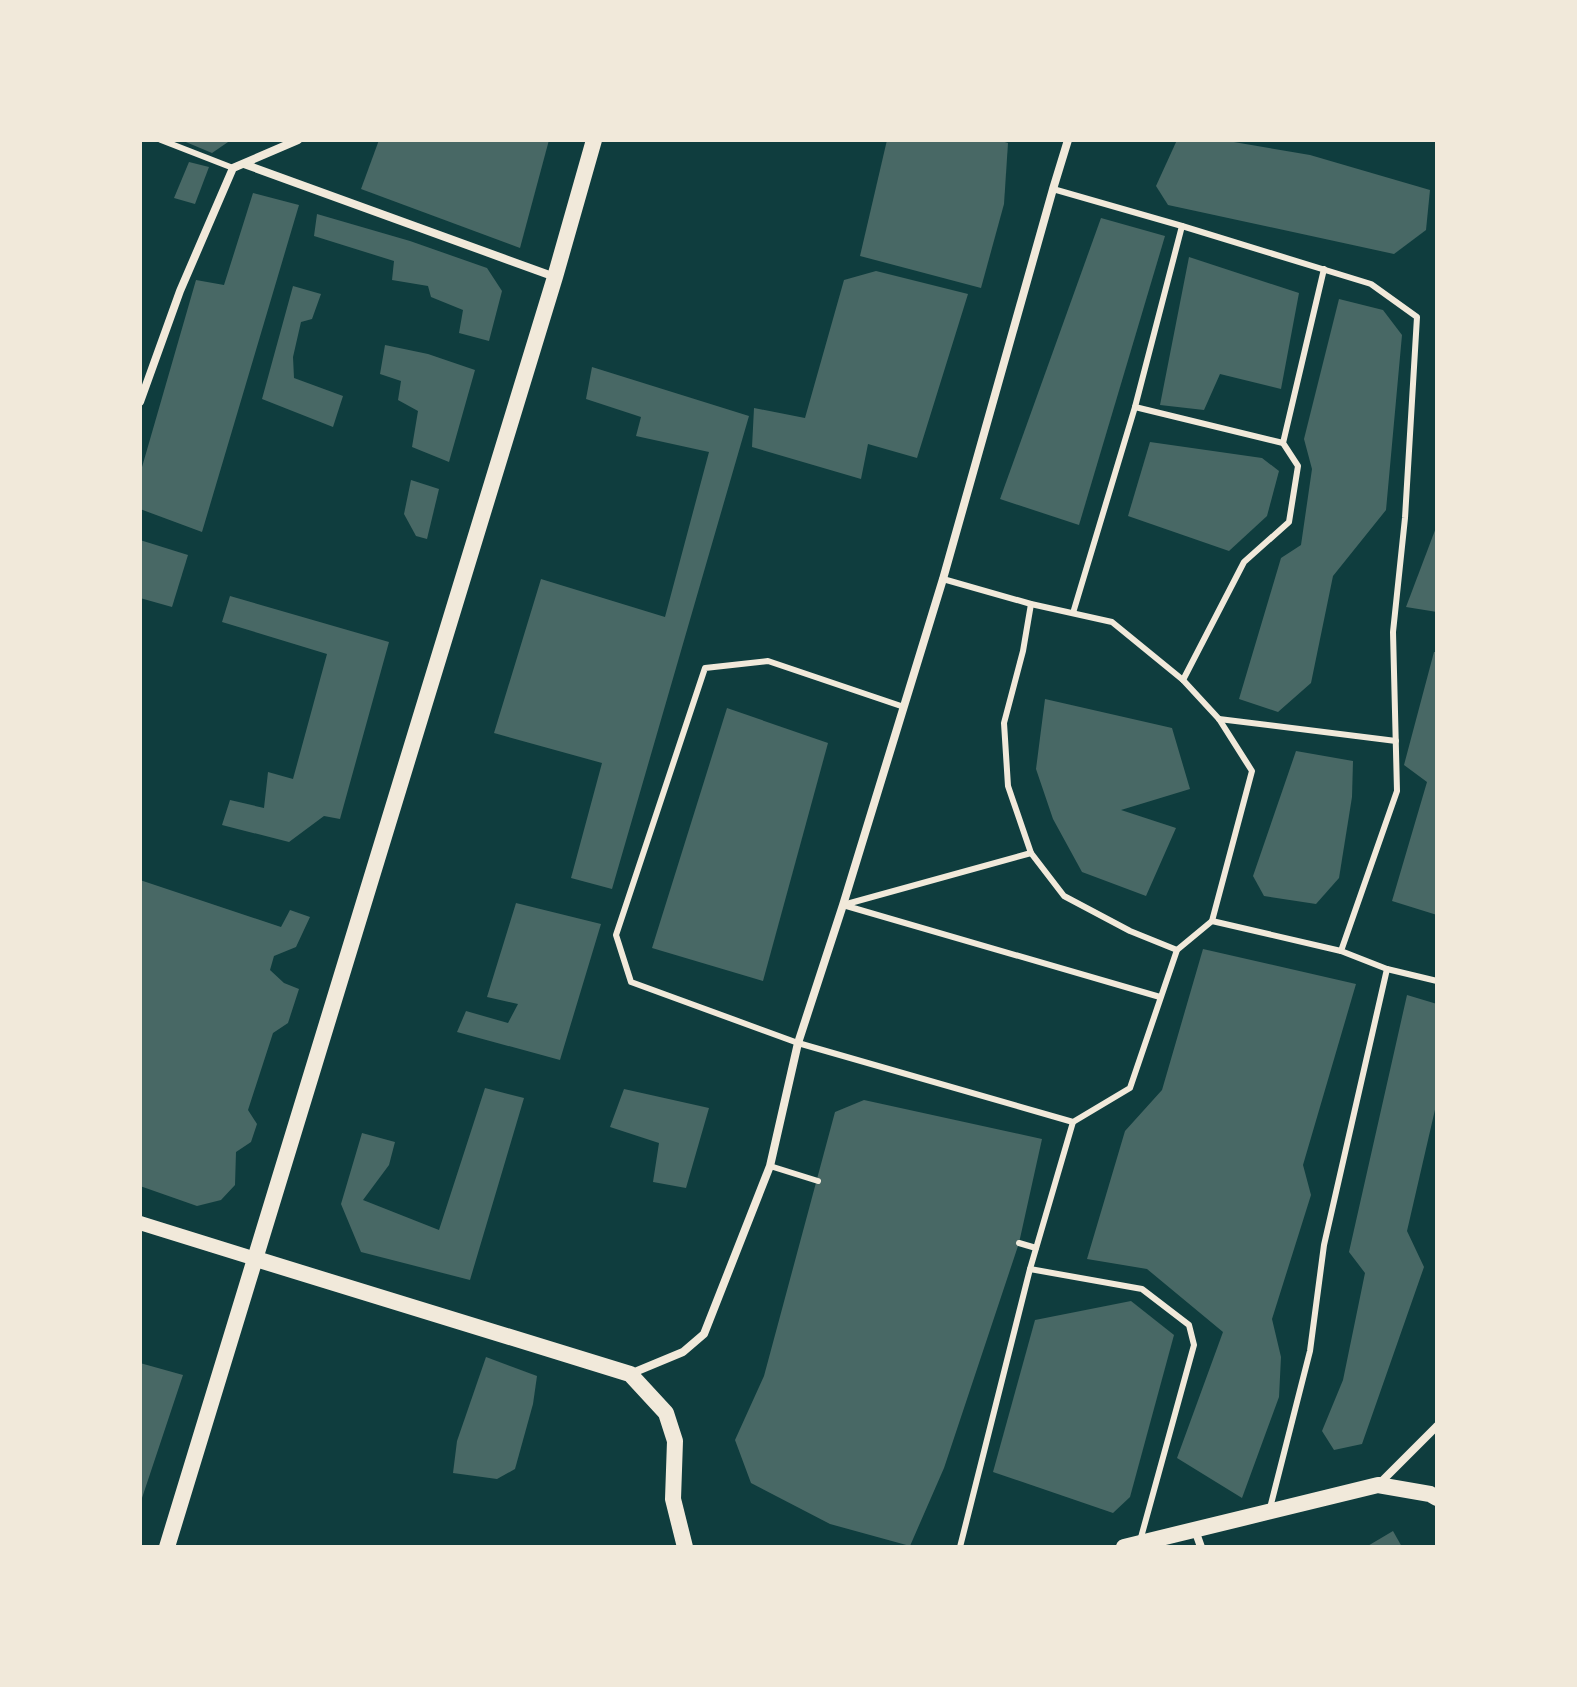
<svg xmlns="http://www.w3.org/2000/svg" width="1577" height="1687" viewBox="0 0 1577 1687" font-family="'Playfair Display',serif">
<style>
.building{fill:#486865}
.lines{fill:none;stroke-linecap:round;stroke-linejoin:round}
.service{stroke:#f1e9da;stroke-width:6}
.minor{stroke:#f1e9da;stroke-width:8}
.tertiary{stroke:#f1e9da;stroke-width:14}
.secondary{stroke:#f1e9da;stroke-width:16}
</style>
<rect width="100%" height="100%" fill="#0f3d3e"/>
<!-- building -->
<g class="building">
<path d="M181,140H231L212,153Z"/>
<path d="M379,140H549L520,248L361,189Z"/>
<path d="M887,140H998L1008,143L1004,204L981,288L860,256Z"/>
<path d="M1177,140H1222L1310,155L1430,190L1426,230L1394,254L1168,205L1156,186Z"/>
<path d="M189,162L209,167L195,204L174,198Z"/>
<path d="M253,193L299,205L202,532L140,509V474L196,280L224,285Z"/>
<path d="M317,214L410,241L487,268L502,291L489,341L459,333L463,310L431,297L428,286L392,280L394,261L314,236Z"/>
<path d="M1101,218L1165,236L1079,525L1000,499Z"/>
<path d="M1189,257L1299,293L1281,389L1220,374L1204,410L1160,405Z"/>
<path d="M876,271L968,294L917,458L868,444L861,479L752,447L754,408L805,418L844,280Z"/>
<path d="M293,286L321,294L312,319L301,322L293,357L294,378L343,396L333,427L262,399Z"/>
<path d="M1339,299L1383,310L1402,335L1386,510L1333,576L1311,683L1278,712L1239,699L1281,558L1301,545L1312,469L1304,439Z"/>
<path d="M385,345L428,354L475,370L449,462L412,447L418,411L398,400L401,381L380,374Z"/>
<path d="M592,367L749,416L612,889L571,878L602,763L494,733L541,579L665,617L709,452L636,436L641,417L586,399Z"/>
<path d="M1150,442L1262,458L1279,471L1267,516L1229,551L1128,516Z"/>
<path d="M411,480L439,489L427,539L416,536L404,514Z"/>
<path d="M1437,525V612L1406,607Z"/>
<path d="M140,540L188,555L172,607L140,598Z"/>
<path d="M230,596L389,642L340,819L324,816L289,842L222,825L230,800L264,808L268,772L293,779L327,654L222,622Z"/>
<path d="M1434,652H1437V915L1392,901L1427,782L1404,765Z"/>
<path d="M1045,699L1172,728L1190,789L1121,810L1176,828L1146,896L1082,872L1053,819L1036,769Z"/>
<path d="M727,708L828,743L763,981L652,948Z"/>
<path d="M1296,751L1353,761L1352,797L1339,878L1316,904L1264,896L1253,876Z"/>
<path d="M140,880L281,927L290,910L310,917L296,947L274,956L270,970L284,983L299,989L288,1023L273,1033L248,1110L257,1124L251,1142L236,1152L235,1185L221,1200L197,1206L140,1186Z"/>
<path d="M516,903L601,924L560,1060L457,1032L466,1011L508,1023L518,1004L487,997Z"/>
<path d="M1203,949L1356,984L1303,1165L1311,1195L1272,1319L1281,1357L1279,1397L1242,1498L1177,1458L1223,1332L1147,1269L1087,1259L1125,1131L1162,1090Z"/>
<path d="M1407,995L1437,1004V1101L1407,1231L1424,1267L1362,1444L1334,1450L1322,1431L1343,1380L1365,1273L1349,1252Z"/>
<path d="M485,1088L524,1098L470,1280L361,1252L341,1204L362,1133L395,1142L389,1165L363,1200L439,1230Z"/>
<path d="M624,1089L709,1108L686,1188L653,1182L659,1143L610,1127Z"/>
<path d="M864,1100L1042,1139L1019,1243L944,1468L910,1546L830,1524L751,1483L735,1440L764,1376L835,1112Z"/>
<path d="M1131,1301L1174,1335L1130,1497L1113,1513L993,1472L1035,1320Z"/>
<path d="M486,1357L537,1376L533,1404L515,1469L497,1479L453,1473L457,1441Z"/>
<path d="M140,1363L183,1375L141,1501H140Z"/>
<path d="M1393,1531L1402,1547H1366Z"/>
</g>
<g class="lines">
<!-- service -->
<g class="service">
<path d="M161,140L233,168"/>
<path d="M1053,189L1182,226L1371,284L1417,317L1405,518L1393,632L1397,791L1341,951L1387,969L1437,981"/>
<path d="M1135,407L1283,443"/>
<path d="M943,579L1031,604L1112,622L1183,680L1219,719L1252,771L1212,921L1341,951"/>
<path d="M1073,613L1135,407L1182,226"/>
<path d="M1183,680L1244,562L1289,522L1298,466L1283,443L1324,269"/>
<path d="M904,707L768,661L705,668L616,935L631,982L798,1043L1073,1122L1130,1088L1177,950L1212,921"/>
<path d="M1219,719L1396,741"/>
<path d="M1031,853L1064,896L1130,931L1177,950"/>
<path d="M843,905L1031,853L1008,786L1004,723L1023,651L1031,604"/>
<path d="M843,905L1160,997"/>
<path d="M770,1166L818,1181"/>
<path d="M1019,1243L1036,1248"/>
<path d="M1030,1269L1142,1289L1189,1325L1194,1345L1140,1541"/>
<path d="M1270,1508L1310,1351L1324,1245L1387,969"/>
<path d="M960,1547L1030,1269L1073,1122"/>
</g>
<!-- minor -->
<g class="minor">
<path d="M244,164L555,277"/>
<path d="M140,402L180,291L233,168L298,140"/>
<path d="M630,1374L683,1352L704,1334L770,1166L798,1043L843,905L943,579L1053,189L1068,140"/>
<path d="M1378,1485L1437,1426"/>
<path d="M1195,1530L1201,1547"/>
</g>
<!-- tertiary -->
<path class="tertiary" d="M140,1223L256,1259"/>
<!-- secondary -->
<g class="secondary">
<path d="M256,1259L630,1374L666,1413L675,1441L673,1499L685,1547"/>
<path d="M167,1547L555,277L594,140"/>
<path d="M1124,1547L1378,1485L1430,1494L1437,1498"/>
</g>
</g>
<!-- border -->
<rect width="1577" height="1687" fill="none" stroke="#f1e9da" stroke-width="284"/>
</svg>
